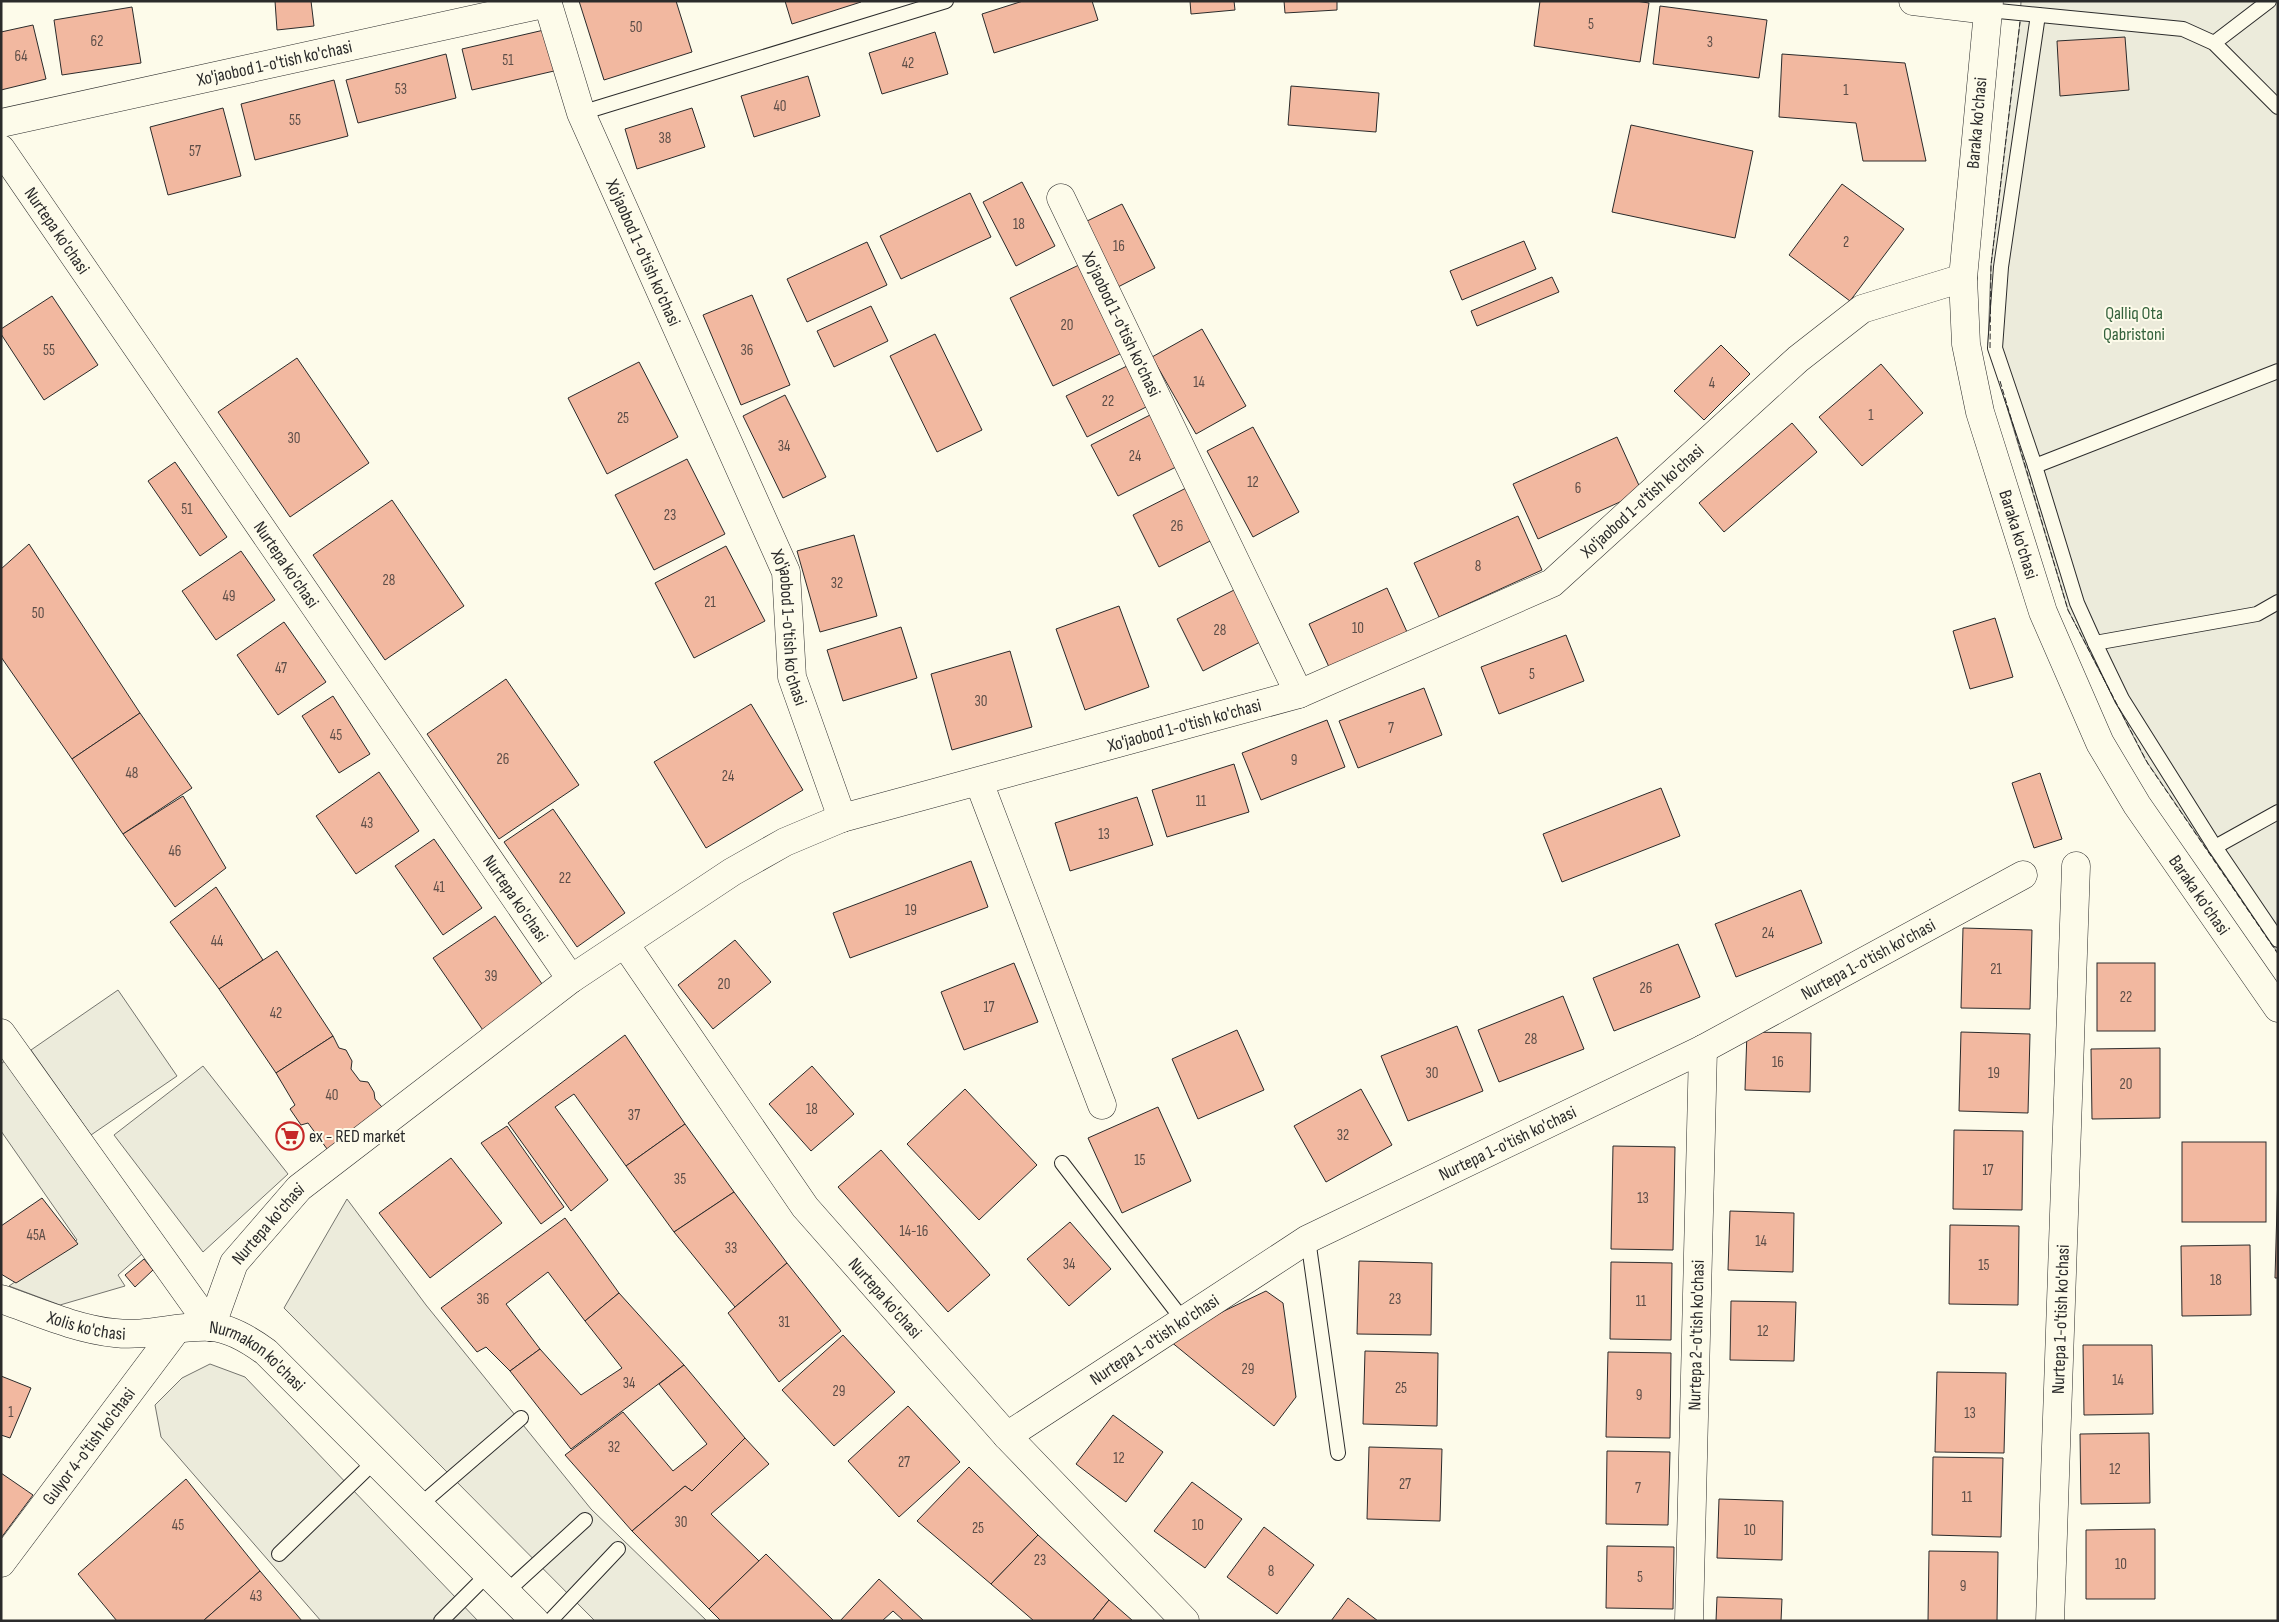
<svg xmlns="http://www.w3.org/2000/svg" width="2279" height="1622" viewBox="0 0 2279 1622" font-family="'Sofia Sans Condensed',sans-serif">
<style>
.green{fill:#ecebdb;stroke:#74746e}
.building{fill:#f2b8a0;stroke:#2b2b2b}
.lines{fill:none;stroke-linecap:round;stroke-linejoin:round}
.service-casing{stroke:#2b2b2b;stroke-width:16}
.minor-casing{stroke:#2b2b2b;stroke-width:29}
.tertiary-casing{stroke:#2b2b2b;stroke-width:29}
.secondary-casing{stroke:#2b2b2b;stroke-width:29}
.service{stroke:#fdfbea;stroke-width:14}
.minor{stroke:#fdfbea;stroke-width:28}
.tertiary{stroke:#fdfbea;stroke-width:28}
.secondary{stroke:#fdfbea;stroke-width:28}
.fence{stroke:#2b2b2b;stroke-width:1;stroke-dasharray:6 2.5;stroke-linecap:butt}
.labels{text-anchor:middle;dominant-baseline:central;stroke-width:4;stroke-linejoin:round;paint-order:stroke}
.number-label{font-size:15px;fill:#5d4e48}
.street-label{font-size:18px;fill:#2b2b2b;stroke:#fdfbea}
.park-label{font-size:18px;fill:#34623c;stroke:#fdfbea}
.poi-label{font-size:18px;fill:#2b2b2b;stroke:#fdfbea;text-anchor:start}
</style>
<rect width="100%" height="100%" fill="#fdfbea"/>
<!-- green -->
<g class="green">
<path d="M2021,1H2278V953L2145,759L2068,610L1988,344L1991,265L2020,22Z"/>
<path d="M118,990L177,1076L91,1135L31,1050Z"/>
<path d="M6,1060L143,1253L118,1275L125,1286L60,1305L9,1286L77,1240L1,1131V1064Z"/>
<path d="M203,1066L288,1174L203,1252L114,1135Z"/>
<path d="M347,1199L426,1305L591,1509L707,1621H595L284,1308Z"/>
<path d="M210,1364L245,1377L478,1621H321L161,1437L155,1405L182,1378Z"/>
</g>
<!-- building -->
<g class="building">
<path d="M275,1H311L314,26L277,30Z"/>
<path d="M579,1H676L692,52L604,80Z"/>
<path d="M785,1H860L861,2L792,24Z"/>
<path d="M1023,1H1092L1098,20L994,53L982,14Z"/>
<path d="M1190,1H1234L1235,10L1191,14Z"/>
<path d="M1284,1H1337V10L1285,13Z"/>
<path d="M1540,1H1636L1649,3L1640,62L1534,46Z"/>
<path d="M1660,6L1767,20L1759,78L1653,64Z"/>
<path d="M132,7L141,63L62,75L54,20Z"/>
<path d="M33,25L46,79L1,90V32Z"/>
<path d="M544,30L554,71L472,90L462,49Z"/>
<path d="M935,32L948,74L882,94L869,53Z"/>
<path d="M2125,37L2129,90L2060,96L2057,41Z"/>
<path d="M446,54L456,98L358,123L346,80Z"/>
<path d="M1782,54L1905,63L1926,161H1863L1856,123L1779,117Z"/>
<path d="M808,76L820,116L754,137L741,96Z"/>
<path d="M334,80L348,136L255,160L241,104Z"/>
<path d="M1291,86L1379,93L1376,132L1288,125Z"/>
<path d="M223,108L241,176L168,195L150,127Z"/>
<path d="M692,108L705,147L637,169L625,129Z"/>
<path d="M1631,125L1753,151L1735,238L1612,212Z"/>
<path d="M1022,182L1055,246L1016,266L983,202Z"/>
<path d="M1842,184L1904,229L1850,301L1789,255Z"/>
<path d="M970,193L991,237L901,279L880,236Z"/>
<path d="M1122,204L1155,268L1116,288L1083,223Z"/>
<path d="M1524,241L1536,269L1462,300L1450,271Z"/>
<path d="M867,242L887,285L807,322L787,279Z"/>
<path d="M1081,264L1124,352L1053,386L1010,298Z"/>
<path d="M1552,277L1559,292L1477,326L1471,311Z"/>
<path d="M752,295L790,385L741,405L703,315Z"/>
<path d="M52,296L98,365L44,400L1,334V329Z"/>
<path d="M871,306L888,341L834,367L817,331Z"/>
<path d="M1202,329L1246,406L1196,434L1152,357Z"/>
<path d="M935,334L982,430L937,452L890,356Z"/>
<path d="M1721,345L1750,374L1704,420L1674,391Z"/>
<path d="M297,358L369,463L290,517L218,412Z"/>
<path d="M639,362L678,437L607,474L568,398Z"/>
<path d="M1881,364L1923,413L1862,466L1819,417Z"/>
<path d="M1129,365L1150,405L1087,437L1066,396Z"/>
<path d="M785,395L826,477L783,498L743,416Z"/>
<path d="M1152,414L1178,466L1118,496L1091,445Z"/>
<path d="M1792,423L1817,452L1724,532L1699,503Z"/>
<path d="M1253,427L1299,512L1253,537L1207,451Z"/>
<path d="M1617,437L1642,492L1538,539L1513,484Z"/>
<path d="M687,459L725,534L654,570L615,495Z"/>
<path d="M175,462L227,537L200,556L148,481Z"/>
<path d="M1194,484L1220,536L1159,567L1133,515Z"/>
<path d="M392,500L464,606L385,660L313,555Z"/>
<path d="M1518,516L1542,570L1439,617L1414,563Z"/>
<path d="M854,535L877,616L820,632L797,551Z"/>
<path d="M29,544L140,713L72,759L1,657V569Z"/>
<path d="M726,546L765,621L694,658L655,583Z"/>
<path d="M241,551L275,600L216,640L182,591Z"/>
<path d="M1238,588L1264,640L1203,671L1177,619Z"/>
<path d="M1387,588L1407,632L1329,667L1309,624Z"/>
<path d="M1119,606L1149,687L1085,710L1056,629Z"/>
<path d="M1995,618L2013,677L1970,689L1953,631Z"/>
<path d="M284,622L326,682L278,715L237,655Z"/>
<path d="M901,627L917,678L843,701L827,650Z"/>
<path d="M1566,635L1584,681L1499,714L1481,667Z"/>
<path d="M1010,651L1032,727L952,750L931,674Z"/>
<path d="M506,679L579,785L499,839L427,734Z"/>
<path d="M1424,688L1442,735L1358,768L1339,721Z"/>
<path d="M333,696L370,754L339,773L302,716Z"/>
<path d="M751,704L803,790L706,848L654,762Z"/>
<path d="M140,713L192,788L123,834L72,759Z"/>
<path d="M1327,720L1345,767L1261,800L1242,753Z"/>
<path d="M1234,764L1249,812L1167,837L1152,790Z"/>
<path d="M379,772L419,831L356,874L316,816Z"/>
<path d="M2040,773L2062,839L2034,848L2012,783Z"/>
<path d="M1661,788L1680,836L1562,882L1543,834Z"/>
<path d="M183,796L226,868L175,907L123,834Z"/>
<path d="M1137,797L1153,845L1070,871L1055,823Z"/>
<path d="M553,809L625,913L577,947L504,842Z"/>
<path d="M434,839L482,908L443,935L395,866Z"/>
<path d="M971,861L988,907L850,958L833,913Z"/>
<path d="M216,887L263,960L219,989L170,922Z"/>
<path d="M1801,890L1822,943L1736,977L1715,924Z"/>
<path d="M495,916L549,994L487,1036L433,958Z"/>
<path d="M1963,928L2032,930L2030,1009L1961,1008Z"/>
<path d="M735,940L771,982L713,1029L678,985Z"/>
<path d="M1678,944L1700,997L1614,1031L1593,978Z"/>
<path d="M277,951L333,1036L276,1073L219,989Z"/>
<path d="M1014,963L1038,1022L964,1050L941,992Z"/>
<rect x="2097" y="963" width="58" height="68"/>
<path d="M1563,996L1584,1049L1499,1082L1478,1030Z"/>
<path d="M1457,1026L1483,1091L1408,1121L1381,1056Z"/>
<path d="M1237,1030L1264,1090L1198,1119L1172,1059Z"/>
<path d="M1747,1032L1811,1033L1810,1092L1745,1090Z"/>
<path d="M1961,1032L2030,1034L2028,1113L1959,1111Z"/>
<path d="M625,1035L685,1124L626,1166L574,1094L555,1107L608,1180L571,1211L508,1123Z"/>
<path d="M333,1036L339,1048L346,1050L352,1061L351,1069L360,1081L368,1082L374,1092L375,1099L388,1114L330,1153L308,1123L301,1125L290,1109L295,1105L276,1073Z"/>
<path d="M2160,1048V1118L2092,1119L2091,1049Z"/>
<path d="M812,1066L854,1114L811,1151L769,1104Z"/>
<path d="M965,1089L1037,1165L979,1220L907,1144Z"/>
<path d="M1361,1089L1392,1145L1326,1182L1294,1126Z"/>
<path d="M1158,1107L1191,1181L1122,1213L1088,1138Z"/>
<path d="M685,1124L734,1192L674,1232L626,1166Z"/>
<path d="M507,1126L564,1207L541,1224L481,1143Z"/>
<path d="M1954,1130L2023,1131L2022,1210L1953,1209Z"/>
<rect x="2182" y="1142" width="84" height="80"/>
<path d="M1613,1146L1675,1147L1673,1250L1611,1249Z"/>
<path d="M881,1150L990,1275L948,1312L838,1187Z"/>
<path d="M451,1158L502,1223L430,1278L379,1213Z"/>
<path d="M2278,1172V1278H2275Z"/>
<path d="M734,1192L787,1263L735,1307L674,1232Z"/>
<path d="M42,1198L78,1244L16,1283L1,1274V1226Z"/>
<path d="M1730,1211L1794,1213L1793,1272L1728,1270Z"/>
<path d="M565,1218L619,1293L585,1321L548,1272L506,1304L540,1349L510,1371L486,1347L477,1352L441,1308Z"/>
<path d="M1070,1222L1111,1269L1069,1306L1027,1259Z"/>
<path d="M1950,1225L2019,1226L2018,1305L1949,1304Z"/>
<path d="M2250,1245L2251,1315L2182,1316L2181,1246Z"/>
<path d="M144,1259L153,1270L135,1287L125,1275Z"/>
<path d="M1359,1261L1432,1263L1431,1335L1357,1334Z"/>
<path d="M1611,1262L1672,1263L1671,1340L1610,1339Z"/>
<path d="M787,1263L841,1331L779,1382L728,1313Z"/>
<path d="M1266,1291L1283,1303L1296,1397L1274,1426L1170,1341L1224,1311Z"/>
<path d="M619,1293L684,1365L571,1449L510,1371L540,1349L581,1395L622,1368L585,1321Z"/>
<path d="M1731,1301L1796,1302L1794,1361L1730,1360Z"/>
<path d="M843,1335L895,1392L834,1446L782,1390Z"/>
<path d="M2083,1345H2152L2153,1414L2084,1415Z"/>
<path d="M1365,1351L1438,1353L1437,1426L1363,1424Z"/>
<path d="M1608,1352L1671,1353L1670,1438L1606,1437Z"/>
<path d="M684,1365L745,1438L692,1491L685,1486L632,1531L565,1455L623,1412L673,1471L707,1444L659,1384Z"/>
<path d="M1937,1372L2006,1373L2004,1453L1935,1452Z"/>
<path d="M1,1376L31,1388L10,1438L1,1435Z"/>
<path d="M908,1406L960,1462L899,1517L848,1461Z"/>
<path d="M1113,1415L1163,1452L1126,1502L1076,1464Z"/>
<path d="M2149,1433L2150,1503L2081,1504L2080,1434Z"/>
<path d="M745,1438L769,1464L711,1514L759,1561L709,1609L632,1531L685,1486L692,1491Z"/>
<path d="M1369,1447L1442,1449L1440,1521L1367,1519Z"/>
<path d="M1607,1451L1670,1452L1668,1525L1606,1524Z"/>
<path d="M1933,1457L2003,1458L2001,1537L1932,1535Z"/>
<path d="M969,1467L1038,1535L991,1584L917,1521Z"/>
<path d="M1,1473L33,1495L1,1538Z"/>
<path d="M186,1479L260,1571L203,1621H117L78,1574Z"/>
<path d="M1192,1482L1242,1519L1205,1568L1154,1531Z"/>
<path d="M1719,1499L1783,1501L1782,1560L1717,1558Z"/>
<path d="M1264,1527L1314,1565L1277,1614L1227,1577Z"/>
<path d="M2155,1529V1599H2086V1530Z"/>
<path d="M1038,1535L1109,1600L1092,1621H1034L991,1584Z"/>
<path d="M1607,1546L1674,1547L1673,1609L1606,1608Z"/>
<path d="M1929,1551L1998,1552L1997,1621H1928Z"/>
<path d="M766,1554L834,1621H721L709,1609Z"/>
<path d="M260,1571L302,1621H203Z"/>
<path d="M879,1579L924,1621H904L893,1611L882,1621H840Z"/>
<path d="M1717,1597L1782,1599L1781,1621H1716Z"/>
<path d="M1348,1598L1378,1621H1331Z"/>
<path d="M1109,1600L1133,1621H1092Z"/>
</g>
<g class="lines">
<!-- service casing -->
<g class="service-casing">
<g id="service">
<path d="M1988,10L2183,29L2214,43L2278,107"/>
<path d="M2038,15L2001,267L1995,348L2035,466L2077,603L2095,643L2122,699L2215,847L2278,940"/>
<path d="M2214,43L2269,1"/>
<path d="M581,113L946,1"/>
<path d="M2035,466L2278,371"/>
<path d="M2095,643L2257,614L2278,602"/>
<path d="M2215,847L2278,812"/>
<path d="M1062,1163L1183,1320"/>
<path d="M1308,1239L1338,1453"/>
<path d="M420,1505L521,1418"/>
<path d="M279,1554L375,1461"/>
<path d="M506,1592L585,1520"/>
<path d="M441,1621L488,1574"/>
<path d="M550,1621L618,1549"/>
</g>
</g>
<!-- minor casing -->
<g class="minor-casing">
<g id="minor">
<path id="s1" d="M547,1L581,113L786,572L792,677L842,818"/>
<path d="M1913,1L1988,10"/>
<path id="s2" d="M1,123L548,3"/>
<path id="s3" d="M1,149L571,979"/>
<path id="s4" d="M1061,198L1299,694"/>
<path d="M979,782L1102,1105"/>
<path id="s5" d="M625,944L805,1207L1007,1436L1185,1621"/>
<path d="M1,1033L211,1327"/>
<path id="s6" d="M211,1327L234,1263L299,1188L571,979L732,872L785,842L842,818L1299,694L1552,583L1798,359L1862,309L1963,278"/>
<path id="s7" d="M1007,1436L1308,1239L1703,1049L2023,875"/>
<path id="s8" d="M1,1563L176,1330"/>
<path id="s9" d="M1689,1621L1703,1049"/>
<path id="s10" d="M2050,1621L2076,866"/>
</g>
</g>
<!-- tertiary casing -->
<g class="tertiary-casing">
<g id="tertiary">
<path id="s11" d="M1,1299C38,1312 76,1329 115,1333C147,1337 179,1325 211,1327C231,1328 251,1341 266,1352L535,1621"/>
</g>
</g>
<!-- secondary casing -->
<g class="secondary-casing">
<g id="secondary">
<path id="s12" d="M1989,1L1963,278L1966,344L1980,412L2043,612L2100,743L2137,805L2278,1008"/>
</g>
</g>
<!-- service -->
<use href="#service" class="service"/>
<!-- minor -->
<use href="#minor" class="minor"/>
<!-- tertiary -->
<use href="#tertiary" class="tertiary"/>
<!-- secondary -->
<use href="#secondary" class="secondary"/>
<!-- fence -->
<g class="fence">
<path d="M1990,348L1991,265L2020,22"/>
<path d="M2000,381L2068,610L2148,764L2278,954"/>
</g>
</g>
<!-- icons -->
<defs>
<g id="supermarket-ring" transform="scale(1.4375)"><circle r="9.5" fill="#fdfbea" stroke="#c62828" stroke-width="1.5"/><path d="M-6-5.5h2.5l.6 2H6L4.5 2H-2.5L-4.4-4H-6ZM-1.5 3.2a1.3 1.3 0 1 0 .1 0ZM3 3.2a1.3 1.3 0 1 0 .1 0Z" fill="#c62828"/></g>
</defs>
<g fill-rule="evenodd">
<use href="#supermarket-ring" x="290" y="1136"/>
</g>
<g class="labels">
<!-- number labels -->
<g class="number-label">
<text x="1591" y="24">5</text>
<text x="636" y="27">50</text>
<text x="97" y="41">62</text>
<text x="1710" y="42">3</text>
<text x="21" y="56">64</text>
<text x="508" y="60">51</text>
<text x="908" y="63">42</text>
<text x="401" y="89">53</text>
<text x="1846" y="90">1</text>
<text x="780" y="106">40</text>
<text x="295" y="120">55</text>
<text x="665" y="138">38</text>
<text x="195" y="151">57</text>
<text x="1019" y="224">18</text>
<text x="1846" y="242">2</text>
<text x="1119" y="246">16</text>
<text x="1067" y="325">20</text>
<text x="49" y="350">55</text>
<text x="747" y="350">36</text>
<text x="1199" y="382">14</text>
<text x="1712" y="383">4</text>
<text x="1108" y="401">22</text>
<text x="1871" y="415">1</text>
<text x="623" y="418">25</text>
<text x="294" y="438">30</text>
<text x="784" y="446">34</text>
<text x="1135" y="456">24</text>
<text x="1253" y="482">12</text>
<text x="1578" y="488">6</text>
<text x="187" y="509">51</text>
<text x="670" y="515">23</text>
<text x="1177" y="526">26</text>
<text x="1478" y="566">8</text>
<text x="389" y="580">28</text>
<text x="837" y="583">32</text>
<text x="229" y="596">49</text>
<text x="710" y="602">21</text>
<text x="38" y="613">50</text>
<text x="1358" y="628">10</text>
<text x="1220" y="630">28</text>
<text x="281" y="668">47</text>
<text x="1532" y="674">5</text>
<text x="981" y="701">30</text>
<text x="1391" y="728">7</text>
<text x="336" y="735">45</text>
<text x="503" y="759">26</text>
<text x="1294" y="760">9</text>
<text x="132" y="773">48</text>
<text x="728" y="776">24</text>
<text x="1201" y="801">11</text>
<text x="367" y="823">43</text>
<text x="1104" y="834">13</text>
<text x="175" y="851">46</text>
<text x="565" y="878">22</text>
<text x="439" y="887">41</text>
<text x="911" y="910">19</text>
<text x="1768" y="933">24</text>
<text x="217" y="941">44</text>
<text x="1996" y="969">21</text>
<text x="491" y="976">39</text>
<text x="724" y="984">20</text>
<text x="1646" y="988">26</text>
<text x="2126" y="997">22</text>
<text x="989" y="1007">17</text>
<text x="276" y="1013">42</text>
<text x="1531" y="1039">28</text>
<text x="1778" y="1062">16</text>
<text x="1432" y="1073">30</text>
<text x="1994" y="1073">19</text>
<text x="2126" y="1084">20</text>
<text x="332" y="1095">40</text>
<text x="812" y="1109">18</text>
<text x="634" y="1115">37</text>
<text x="1343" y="1135">32</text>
<text x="1140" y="1160">15</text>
<text x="1988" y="1170">17</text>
<text x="680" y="1179">35</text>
<text x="1643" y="1198">13</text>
<text x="914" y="1231">14-16</text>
<text x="36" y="1235">45A</text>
<text x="1761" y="1241">14</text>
<text x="731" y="1248">33</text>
<text x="1069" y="1264">34</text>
<text x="1984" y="1265">15</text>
<text x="2216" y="1280">18</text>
<text x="483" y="1299">36</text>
<text x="1395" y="1299">23</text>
<text x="1641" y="1301">11</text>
<text x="784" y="1322">31</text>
<text x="1763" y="1331">12</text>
<text x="1248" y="1369">29</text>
<text x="2118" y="1380">14</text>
<text x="629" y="1383">34</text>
<text x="1401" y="1388">25</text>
<text x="839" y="1391">29</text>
<text x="1639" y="1395">9</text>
<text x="11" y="1412">1</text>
<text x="1970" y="1413">13</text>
<text x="614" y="1447">32</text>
<text x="1119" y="1458">12</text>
<text x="904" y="1462">27</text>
<text x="2115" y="1469">12</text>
<text x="1405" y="1484">27</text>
<text x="1638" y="1488">7</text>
<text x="1967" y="1497">11</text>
<text x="681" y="1522">30</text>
<text x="178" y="1525">45</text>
<text x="1198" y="1525">10</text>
<text x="978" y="1528">25</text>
<text x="1750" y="1530">10</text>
<text x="1040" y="1560">23</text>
<text x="2121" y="1564">10</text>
<text x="1271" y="1571">8</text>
<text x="1640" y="1577">5</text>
<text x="1963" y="1586">9</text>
<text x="256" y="1596">43</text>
</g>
<!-- street labels -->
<g class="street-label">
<text stroke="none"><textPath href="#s2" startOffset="280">Xo'jaobod 1-o'tish ko'chasi</textPath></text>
<text transform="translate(1977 123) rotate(-85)">Baraka ko'chasi</text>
<text stroke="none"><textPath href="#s3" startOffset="99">Nurtepa ko'chasi</textPath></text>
<text stroke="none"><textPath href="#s1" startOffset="270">Xo'jaobod 1-o'tish ko'chasi</textPath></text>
<text stroke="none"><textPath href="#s4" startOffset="140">Xo'jaobod 1-o'tish ko'chasi</textPath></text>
<text stroke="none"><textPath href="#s6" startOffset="1698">Xo'jaobod 1-o'tish ko'chasi</textPath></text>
<text stroke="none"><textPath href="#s12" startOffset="542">Baraka ko'chasi</textPath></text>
<text stroke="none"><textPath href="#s3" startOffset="504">Nurtepa ko'chasi</textPath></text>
<text stroke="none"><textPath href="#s1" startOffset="675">Xo'jaobod 1-o'tish ko'chasi</textPath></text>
<text stroke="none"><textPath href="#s6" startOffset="1181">Xo'jaobod 1-o'tish ko'chasi</textPath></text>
<text stroke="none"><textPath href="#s12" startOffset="948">Baraka ko'chasi</textPath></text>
<text stroke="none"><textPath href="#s3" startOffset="909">Nurtepa ko'chasi</textPath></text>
<text stroke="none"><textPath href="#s7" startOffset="986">Nurtepa 1-o'tish ko'chasi</textPath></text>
<text stroke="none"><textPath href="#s7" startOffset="581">Nurtepa 1-o'tish ko'chasi</textPath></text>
<text stroke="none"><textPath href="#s6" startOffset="120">Nurtepa ko'chasi</textPath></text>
<text stroke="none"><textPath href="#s5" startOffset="440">Nurtepa ko'chasi</textPath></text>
<text stroke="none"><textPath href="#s10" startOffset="302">Nurtepa 1-o'tish ko'chasi</textPath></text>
<text stroke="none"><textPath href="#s11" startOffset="90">Xolis ko'chasi</textPath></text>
<text stroke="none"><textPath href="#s9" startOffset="286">Nurtepa 2-o'tish ko'chasi</textPath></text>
<text stroke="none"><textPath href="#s7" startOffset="176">Nurtepa 1-o'tish ko'chasi</textPath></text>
<text stroke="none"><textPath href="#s11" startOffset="271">Nurmakon ko'chasi</textPath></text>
<text stroke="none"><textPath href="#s8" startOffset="146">Gulyor 4-o'tish ko'chasi</textPath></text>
</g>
<!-- park labels -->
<g class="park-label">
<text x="2134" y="313">Qalliq Ota<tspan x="2134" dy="21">Qabristoni</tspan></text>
</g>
<!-- poi labels -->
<g class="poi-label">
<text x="309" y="1136">ex - RED market</text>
</g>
</g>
<!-- border -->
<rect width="2279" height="1622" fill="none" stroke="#2b2b2b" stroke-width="5"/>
</svg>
